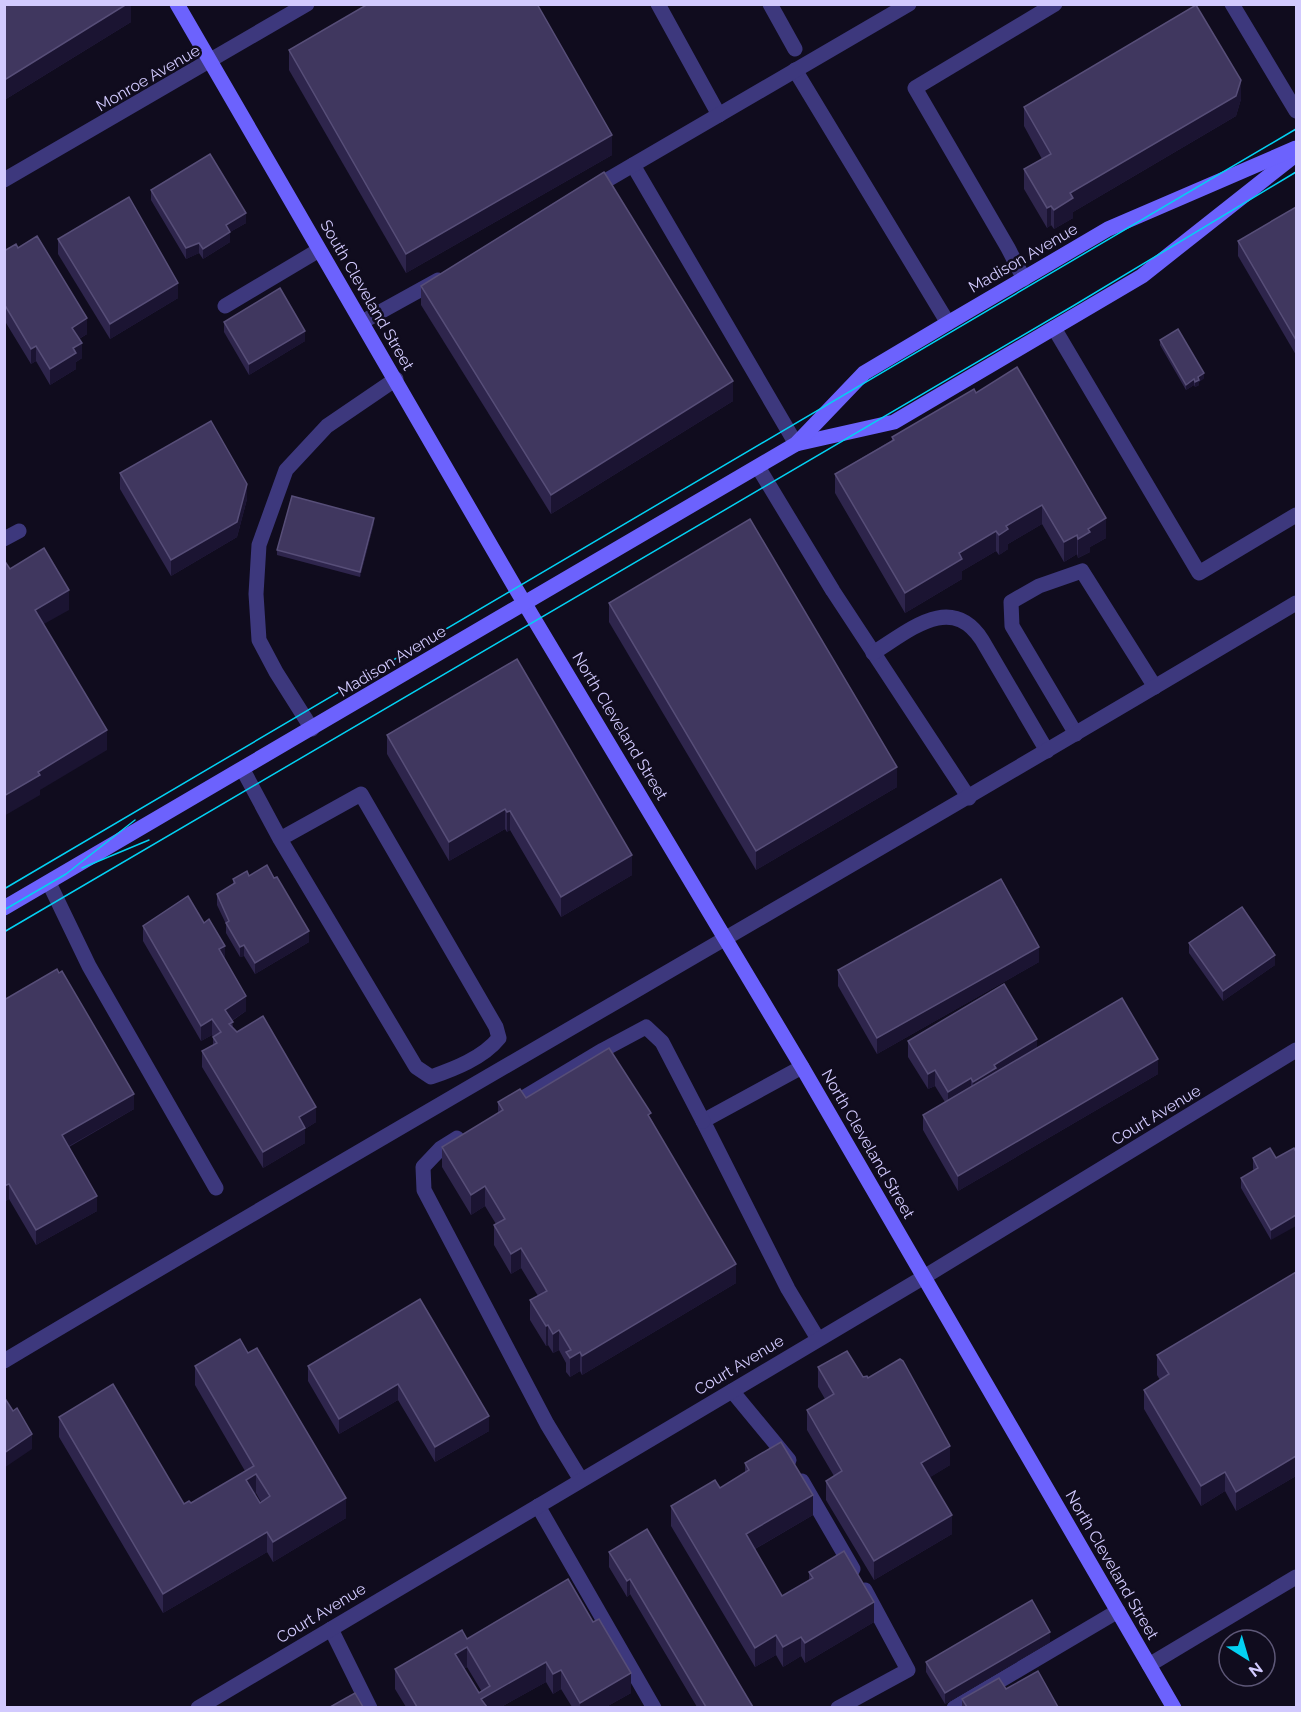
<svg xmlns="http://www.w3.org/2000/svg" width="1301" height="1712" viewBox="0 0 1301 1712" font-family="Raleway,sans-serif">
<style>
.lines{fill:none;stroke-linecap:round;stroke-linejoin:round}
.lane{stroke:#3d387d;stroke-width:15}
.street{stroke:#3d387d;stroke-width:15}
.secondary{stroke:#6c62fd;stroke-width:15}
.tram{stroke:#03d1f2;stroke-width:1.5}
.wall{fill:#2e254c;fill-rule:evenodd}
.shaded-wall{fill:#1b1432}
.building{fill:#40375f;stroke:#574e78;stroke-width:1.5;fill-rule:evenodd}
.labels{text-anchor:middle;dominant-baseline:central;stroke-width:5;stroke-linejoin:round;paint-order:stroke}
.street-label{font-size:16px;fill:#d2cafe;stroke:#100c1e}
</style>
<rect width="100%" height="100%" fill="#100c1e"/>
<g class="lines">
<!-- lane -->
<g class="lane">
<path d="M658,4L719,115"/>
<path d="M770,4L795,49"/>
<path d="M795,70L948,323"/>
<path d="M633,165L796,444"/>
<path d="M590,190L909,4"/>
<path d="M1024,279L1008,248L915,88L1055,4"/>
<path d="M225,306L319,250"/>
<path d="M362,322L438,280"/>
<path d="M1054,328L1199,573L1296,515"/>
<path d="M758,467L833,591L969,798"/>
<path d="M4,539L19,531"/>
<path d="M873,653C909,631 951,592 982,640L1047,751"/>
<path d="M312,729L276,672L259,640L256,594L259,545L286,470L327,426L396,379"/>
<path d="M1076,734L1012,626L1011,602L1039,586L1082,571L1155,687"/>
<path d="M243,770L280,839L416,1067L431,1077C454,1069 483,1058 499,1038L496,1027L361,794L280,839"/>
<path d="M49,883L89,966L216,1188"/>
<path d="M802,1067L703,1121L788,1289L818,1339"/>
<path d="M508,1107L603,1050L646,1027L662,1042L703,1121"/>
<path d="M457,1138L441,1148L423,1167L424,1190L547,1424L581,1480"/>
<path d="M4,1361C433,1105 868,859 1296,603"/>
<path d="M732,1391L789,1460"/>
<path d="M802,1481L853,1569"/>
<path d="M538,1506L654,1708"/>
<path d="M331,1629L370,1708"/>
<path d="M1149,1665L1296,1577"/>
<path d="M838,1708L908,1670L865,1590"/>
<path d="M954,1708L1118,1611"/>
</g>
<!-- street -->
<g class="street">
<path d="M1232,4L1296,111"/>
<path d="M4,180L307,4"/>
<path d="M198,1708L924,1277L1296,1050"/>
</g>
<!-- secondary -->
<g class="secondary">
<path d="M177,4L516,589L802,1067L1174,1708"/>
<path d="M796,444L894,422L1142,276L1294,156"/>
<path d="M4,908L796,444L864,373L948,323L1108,229L1296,148"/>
</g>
<!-- tram -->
<g class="tram">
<path d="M82,868L149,840"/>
<path d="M4,889L1296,129"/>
<path d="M4,910L66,874L135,820"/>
<path d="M4,932L1073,306L1296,172"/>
</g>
</g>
<!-- wall -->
<g class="wall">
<path d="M4,4H131V22L6,99L4,96Z"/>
<path d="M289,50L612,155L406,273L289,70Z"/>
<path d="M1241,99L1236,116L1073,212V218L1054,229L1051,225L1047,228L1024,189V169L1042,159L1024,126V107Z"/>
<path d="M151,190L246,223L230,232V242L203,259L199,253L186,259L151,200Z"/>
<path d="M1296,207V355L1238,256V241Z"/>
<path d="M58,239L178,298L110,339L58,254Z"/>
<path d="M18,248L87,334L79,339L82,358L76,362V369L50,385L36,361L31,364L6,323L4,251Z"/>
<path d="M421,286L733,401L551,514L421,305Z"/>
<path d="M224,322L305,341L249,375L224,332Z"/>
<path d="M1160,340L1204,378L1199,382V385L1195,387L1194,385L1186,390L1160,345Z"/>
<path d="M976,393L1106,538L1090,547V552L1078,558L1077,554L1064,562L1042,524L1008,544V549L999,555L996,551L962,571V579L905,613L835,493V474L892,440V437Z"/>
<path d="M120,473L247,499L237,537L171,576L120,489Z"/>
<path d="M374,523L360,577L277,555V550Z"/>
<path d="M609,603L897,787L756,870L609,622Z"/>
<path d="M387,735L632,875L561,917L510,830L507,832L505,829L449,861L387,754Z"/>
<path d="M249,876L309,942L255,974L244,956L240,957L226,933V924L217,905V894L233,885V879Z"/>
<path d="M143,926L225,959L246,1011L232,1021L233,1027L316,1122L305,1129V1143L263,1168L202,1067V1051L213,1045V1037L212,1035L201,1041L143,941Z"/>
<path d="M1189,943L1275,965L1223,1001L1189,953Z"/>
<path d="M1039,962L877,1054L838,986V970Z"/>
<path d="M4,1000L134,1109L69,1147L97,1211L36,1245L9,1199L4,1202Z"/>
<path d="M908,1041L1037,1048L1158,1074L958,1191L923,1130V1115L945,1102L935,1086L928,1089L908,1057Z"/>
<path d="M526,1098L651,1119L736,1283L582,1375L580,1371L570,1377L566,1372V1363L559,1350L553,1353L548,1345L546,1346L530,1320V1300L538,1296L521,1268L511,1274L494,1245V1225L496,1224L485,1206L471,1215L442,1167V1147L498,1113V1102Z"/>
<path d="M1253,1158H1276L1271,1240L1241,1188V1178L1254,1171L1253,1169Z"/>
<path d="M1296,1272V1476L1236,1511L1225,1491L1201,1506L1144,1409V1390L1160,1380L1157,1375V1355Z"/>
<path d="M420,1299L489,1431L435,1462L398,1400L339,1434L308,1381V1366Z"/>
<path d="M195,1366L346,1518L273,1562L267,1552L163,1613L59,1437V1417L184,1504L191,1503L245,1471L195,1385ZM256,1493L261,1502L260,1503L255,1494Z"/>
<path d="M818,1367L863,1377L950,1465L930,1477L952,1534L874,1580L826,1500V1481L834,1476L807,1430V1410L825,1399L818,1387Z"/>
<path d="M745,1463L813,1515L755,1549L782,1596L809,1580V1572L874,1622L805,1663L801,1656L783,1667L776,1655L755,1667L671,1526V1506L720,1488L745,1473Z"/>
<path d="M609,1552L753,1707H697L630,1594L627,1597L609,1567Z"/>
<path d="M568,1579L631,1693L606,1707H572L561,1689L553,1694L546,1682L501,1707H406L395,1689V1669L467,1639ZM467,1667L482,1692L479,1693L464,1669Z"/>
<path d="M1050,1642L945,1704L926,1672V1662Z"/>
<path d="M1006,1689L1058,1707H962V1699Z"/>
</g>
<!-- shaded-wall -->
<g class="shaded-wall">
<path d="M127,4H131V22L6,99V79Z"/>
<path d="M1241,80V99L1236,116L1073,212V218L1054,229V210L1070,193Z"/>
<path d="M612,135V155L406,273V254Z"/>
<path d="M1051,206V225L1047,228V208Z"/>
<path d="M246,213V223L230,232V242L203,259V249L226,225Z"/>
<path d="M199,243V253L186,259V248Z"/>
<path d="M178,283V298L110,339V324Z"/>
<path d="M6,307V323H4V308Z"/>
<path d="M87,318V334L72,343V328Z"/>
<path d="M305,331V341L249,375V364Z"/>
<path d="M82,343V358L76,362V369L50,385V369L73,348Z"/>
<path d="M36,346V361L31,364V349Z"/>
<path d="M1204,373V378L1199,382V385L1195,387V382L1198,377Z"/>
<path d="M1194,379V385L1186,390V385Z"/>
<path d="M733,381V401L551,514V495Z"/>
<path d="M247,484V499L237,537L171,576V560Z"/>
<path d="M1042,505V524L1008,544V549L999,555V535L1006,526Z"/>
<path d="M374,518V523L360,577V572Z"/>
<path d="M1106,518V538L1090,547V552L1078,558V539L1088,529Z"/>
<path d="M996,531V551L962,571V579L905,613V593L959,553Z"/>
<path d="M1077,535V554L1064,562V542Z"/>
<path d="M69,590V610L35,629V610Z"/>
<path d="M107,730V750L40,790V795L4,816V796L38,772Z"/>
<path d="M897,767V787L756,870V851Z"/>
<path d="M505,809V829L449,861V842Z"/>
<path d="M510,811V830L507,832V812Z"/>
<path d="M632,855V875L561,917V897Z"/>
<path d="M309,931V942L255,974V963Z"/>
<path d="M244,945V956L240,957V947Z"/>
<path d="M225,946V962L219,949Z"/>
<path d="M1039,947V962L877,1054V1038Z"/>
<path d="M1275,955V965L1223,1001V991Z"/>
<path d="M246,996V1011L225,1025V1010Z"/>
<path d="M212,1019V1035L201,1041V1026Z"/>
<path d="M1037,1039V1054L973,1097V1082L994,1065Z"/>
<path d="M1158,1059V1074L958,1191V1176Z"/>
<path d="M935,1070V1086L928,1089V1074Z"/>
<path d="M971,1078V1093L948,1107V1092Z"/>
<path d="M134,1094V1109L62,1150V1135Z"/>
<path d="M316,1107V1122L305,1129V1143L263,1168V1152L299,1117Z"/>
<path d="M9,1184V1199L4,1202V1186Z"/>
<path d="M485,1186V1206L471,1215V1195Z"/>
<path d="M97,1196V1211L36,1245V1230Z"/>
<path d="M1296,1215V1226L1271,1240V1230Z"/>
<path d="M521,1248V1268L511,1274V1254Z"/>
<path d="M736,1264V1283L582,1375V1356Z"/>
<path d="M548,1325V1345L546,1346V1326Z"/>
<path d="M559,1330V1350L553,1353V1334Z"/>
<path d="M580,1352V1371L570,1377V1358Z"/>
<path d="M398,1384V1400L339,1434V1419Z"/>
<path d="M489,1416V1431L435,1462V1447Z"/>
<path d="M32,1434V1449L4,1468V1453Z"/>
<path d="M950,1446V1465L921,1483V1463Z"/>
<path d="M1296,1456V1476L1236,1511V1492Z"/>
<path d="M1225,1472V1491L1201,1506V1486Z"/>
<path d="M256,1474V1493L246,1500V1480Z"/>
<path d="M813,1495V1515L746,1554V1534Z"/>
<path d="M346,1498V1518L273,1562V1542Z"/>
<path d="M952,1515V1534L874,1580V1561Z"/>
<path d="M267,1532V1552L163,1613V1594Z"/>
<path d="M630,1579V1594L627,1597V1581Z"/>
<path d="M874,1602V1622L805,1663V1643Z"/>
<path d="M1050,1632V1642L945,1704V1693Z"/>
<path d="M776,1635V1655L755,1667V1648Z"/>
<path d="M801,1637V1656L783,1667V1647Z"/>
<path d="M467,1647V1667L455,1674V1654Z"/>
<path d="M546,1662V1682L501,1707H481V1699Z"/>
<path d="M561,1670V1689L553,1694V1674Z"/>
<path d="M631,1673V1693L606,1707H580V1703Z"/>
</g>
<!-- building -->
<g class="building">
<path d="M4,4H127L6,79L4,77Z"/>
<path d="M368,4H537L612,135L406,254L289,50Z"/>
<path d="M1196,5L1241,80L1236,96L1070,193L1073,198L1054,210L1051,206L1047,208L1024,169L1051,154L1024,107Z"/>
<path d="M210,154L246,213L226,225L230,232L203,249L199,243L186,248L151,190Z"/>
<path d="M604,172L733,381L551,495L421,286Z"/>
<path d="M129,197L178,283L110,324L58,239Z"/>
<path d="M1296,207V340L1238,241Z"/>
<path d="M37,236L87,318L72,328L82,343L73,348L76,353L50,369L36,346L31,349L6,307L4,308V251L16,244L18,248Z"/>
<path d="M280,288L305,331L249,364L224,322Z"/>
<path d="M1178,329L1204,373L1198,377L1199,380L1195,382L1194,379L1186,385L1160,340Z"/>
<path d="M1017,367L1106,518L1088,529L1090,532L1078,539L1077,535L1064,542L1042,505L1006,526L1008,529L999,535L996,531L959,553L962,559L905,593L835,474L894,440L892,437L974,389L976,393Z"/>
<path d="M211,421L247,484L237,522L171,560L120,473Z"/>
<path d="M292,496L374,518L360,572L277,550Z"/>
<path d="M750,519L897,767L756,851L609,603Z"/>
<path d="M44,548L69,590L35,610L107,730L38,772L40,775L4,796V560L10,569Z"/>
<path d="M517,659L632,855L561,897L510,811L507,812L505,809L449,842L387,735Z"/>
<path d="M267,865L274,878L277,877L309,931L255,963L244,945L240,947L226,923L229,921L217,894L235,883L233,879L247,871L249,876Z"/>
<path d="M1001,879L1039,947L877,1038L838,970Z"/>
<path d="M188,896L204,923L209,919L225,946L219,949L246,996L225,1010L233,1022L229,1024L237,1032L263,1016L316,1107L299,1117L305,1128L263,1152L202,1051L217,1043L213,1037L221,1032L212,1019L201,1026L143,926Z"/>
<path d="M1242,907L1275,955L1223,991L1189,943Z"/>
<path d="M57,969L59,973L62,971L134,1094L62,1135L97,1196L36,1230L9,1184L4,1186V1000Z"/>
<path d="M1004,984L1037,1039L994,1065L996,1068L973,1082L971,1078L948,1092L935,1070L928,1074L908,1041Z"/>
<path d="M1122,998L1158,1059L958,1176L923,1115Z"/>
<path d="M609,1048L651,1113L648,1115L736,1264L582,1356L580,1352L570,1358L566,1352L571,1350L559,1330L553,1334L548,1325L546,1326L530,1300L547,1291L521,1248L511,1254L494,1225L505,1219L485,1186L471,1195L442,1147L503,1110L498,1102L520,1089L526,1098Z"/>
<path d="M1270,1148L1276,1158L1294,1148L1296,1152V1215L1271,1230L1241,1178L1258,1168L1253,1158Z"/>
<path d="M1296,1272V1456L1236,1492L1225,1472L1201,1486L1144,1390L1169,1374L1157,1355Z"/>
<path d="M420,1299L489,1416L435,1447L398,1384L339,1419L308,1366Z"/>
<path d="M240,1339L248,1353L257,1348L346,1498L273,1542L267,1532L163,1594L59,1417L113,1384L184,1504L189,1501L191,1503L254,1466L195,1366ZM256,1474L270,1496L260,1503L246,1480Z"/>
<path d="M847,1351L863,1377L867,1376L868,1378L900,1359L903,1361L950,1446L921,1463L952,1515L874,1561L826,1481L842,1471L807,1410L834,1394L818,1367Z"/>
<path d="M4,1397L13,1411L17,1408L32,1434L4,1453Z"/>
<path d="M781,1442L813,1495L746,1534L782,1596L813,1578L809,1572L844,1551L874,1602L805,1643L801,1637L783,1647L776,1635L755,1648L671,1506L715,1480L720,1488L749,1470L745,1463Z"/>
<path d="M647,1529L753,1707H706L630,1579L627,1581L609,1552Z"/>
<path d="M568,1579L593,1622L599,1619L631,1673L580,1703L561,1670L553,1674L546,1662L481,1699L487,1707H417L395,1669L462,1630L467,1639ZM467,1647L490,1686L479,1693L455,1654Z"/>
<path d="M1032,1600L1050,1632L945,1693L926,1662Z"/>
<path d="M1038,1671L1058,1707H967L962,1699L999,1678L1006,1689Z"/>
<path d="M355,1693L363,1707H330Z"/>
</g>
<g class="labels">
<!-- street labels -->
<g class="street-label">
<text transform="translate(148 78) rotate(-30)">Monroe Avenue</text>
<text transform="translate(1023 258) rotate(-30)">Madison Avenue</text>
<text transform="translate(367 295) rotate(60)">South Cleveland Street</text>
<text transform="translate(392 661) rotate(-31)">Madison Avenue</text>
<text transform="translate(620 726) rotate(59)">North Cleveland Street</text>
<text transform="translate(1156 1115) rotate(-31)">Court Avenue</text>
<text transform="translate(868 1144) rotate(60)">North Cleveland Street</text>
<text transform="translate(739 1365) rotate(-31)">Court Avenue</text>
<text transform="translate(1112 1565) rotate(60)">North Cleveland Street</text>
<text transform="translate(321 1613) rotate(-31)">Court Avenue</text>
</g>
</g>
<!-- border -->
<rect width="1301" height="1712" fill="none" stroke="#d2cafe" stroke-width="12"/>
<!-- north arrow -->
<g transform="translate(1247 1658) rotate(143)"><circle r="28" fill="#100c1e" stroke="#5e5878" stroke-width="1.5"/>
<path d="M0-4.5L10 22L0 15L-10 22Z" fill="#03d1f2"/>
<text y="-9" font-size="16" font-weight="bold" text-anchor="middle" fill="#d2cafe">N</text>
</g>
</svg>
